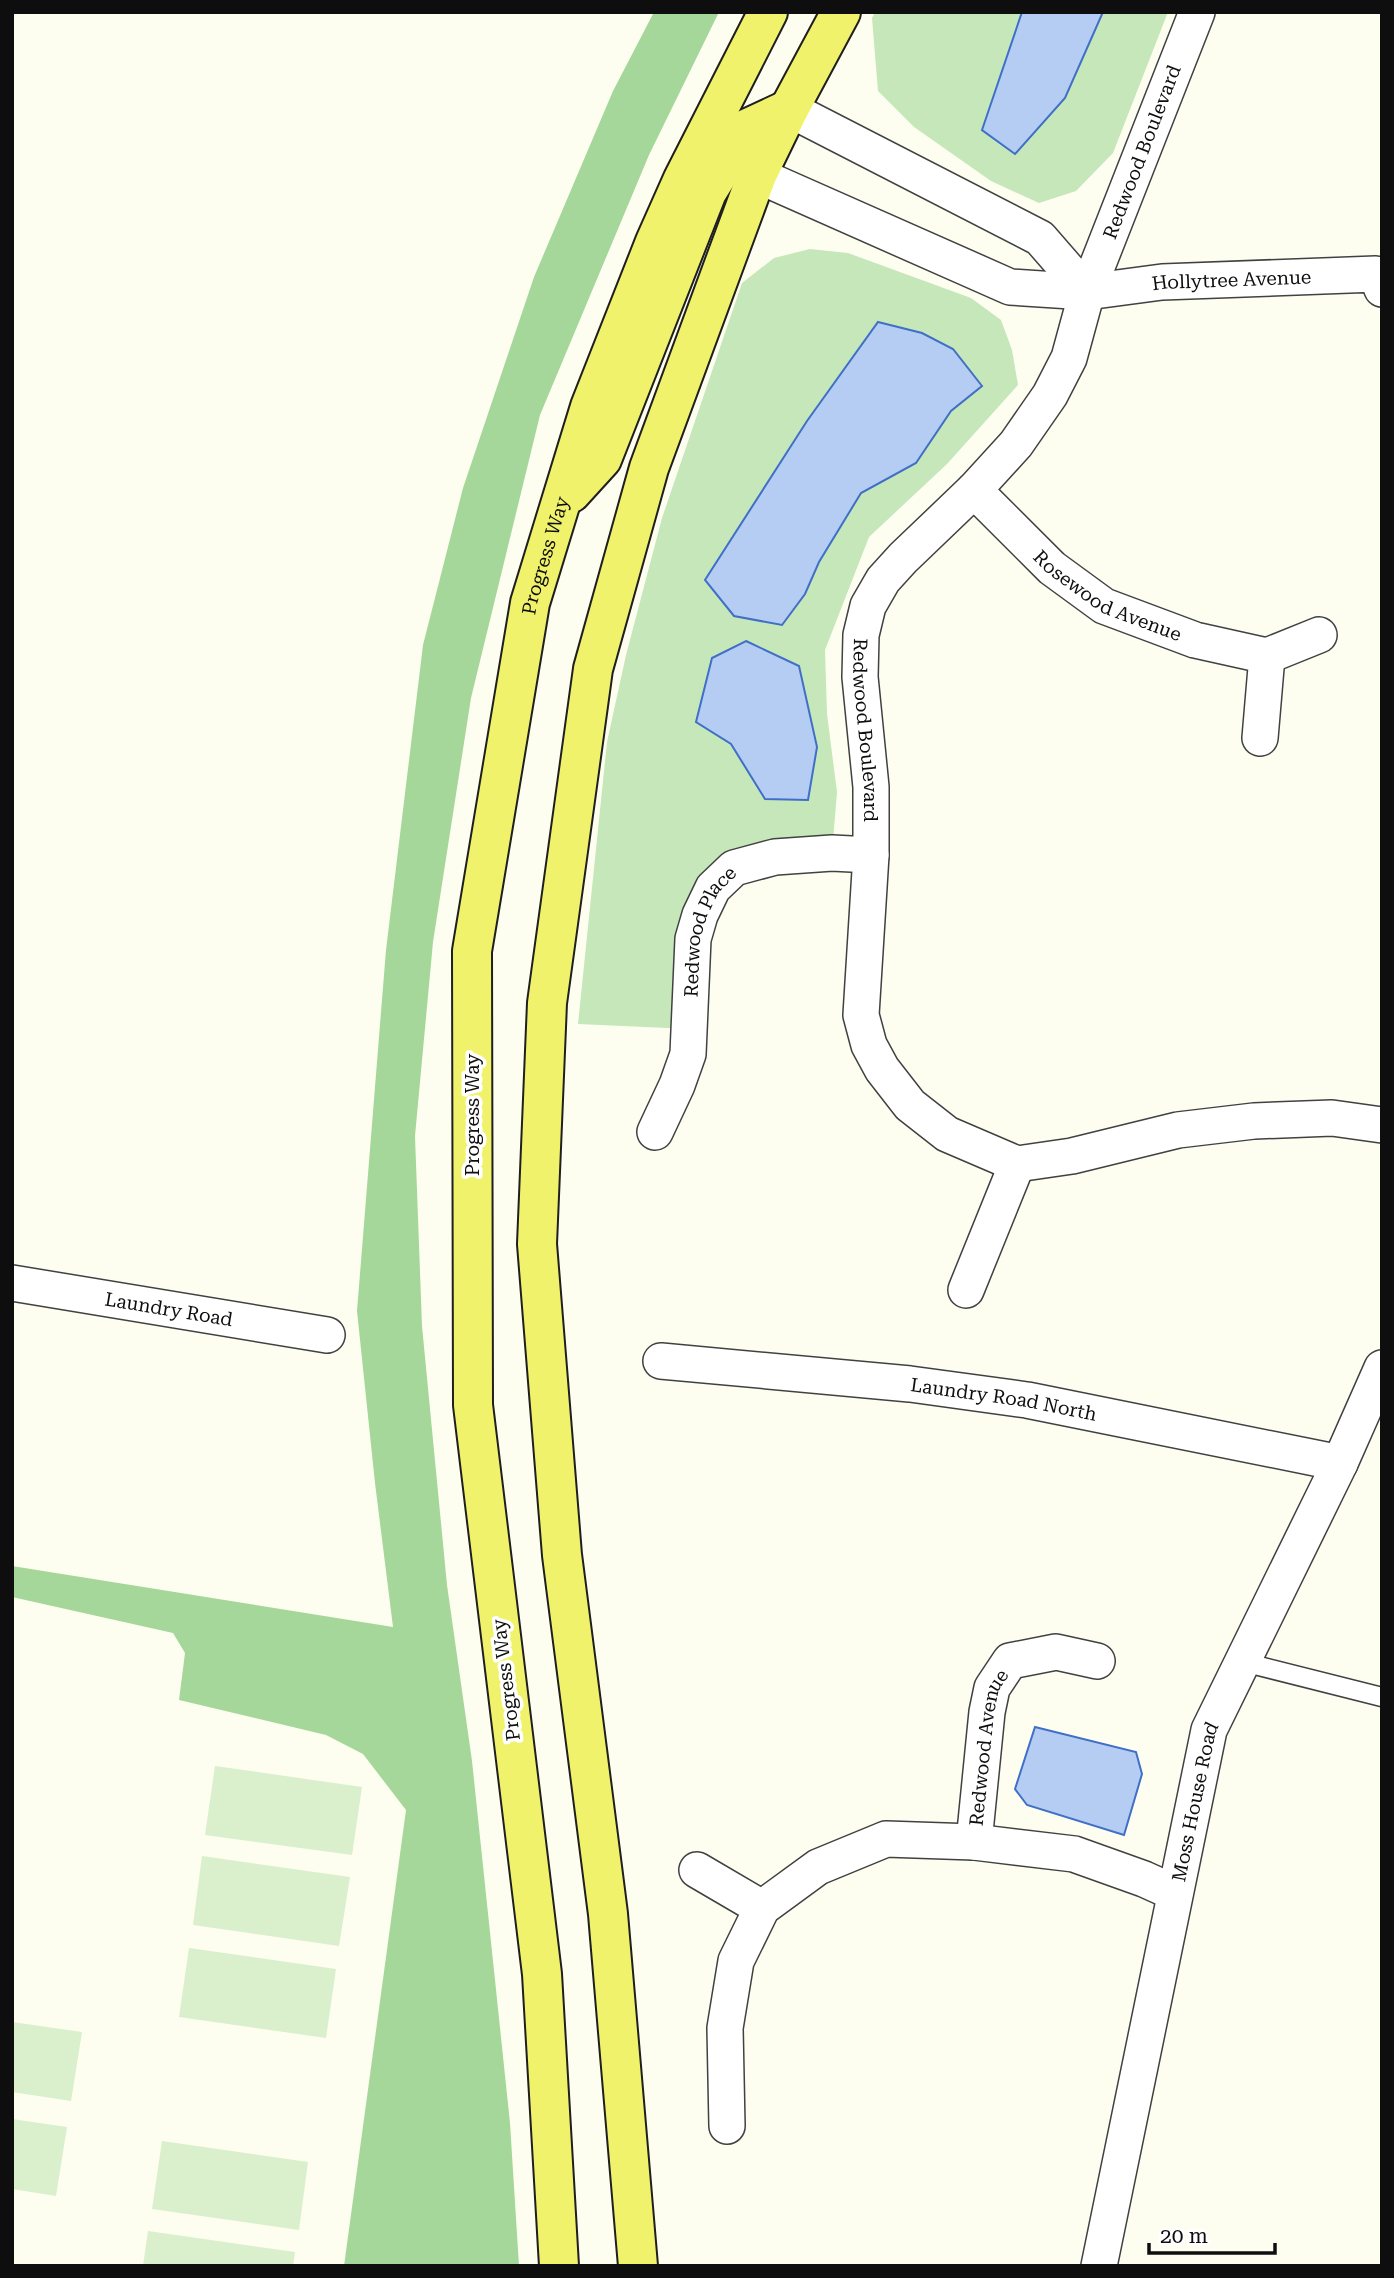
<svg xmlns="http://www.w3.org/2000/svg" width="1394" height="2278" viewBox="0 0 1394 2278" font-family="'Roboto Serif',serif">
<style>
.green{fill:#c6e7ba}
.forest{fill:#a6d79a}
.pitch{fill:#daefcb}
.water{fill:#b6cdf3;stroke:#406fc7;stroke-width:2}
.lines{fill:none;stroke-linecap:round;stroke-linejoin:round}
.lane-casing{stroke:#414141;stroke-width:21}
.street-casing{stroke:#414141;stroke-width:38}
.primary-casing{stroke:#1f1f1f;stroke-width:42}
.lane{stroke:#fff;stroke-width:18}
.street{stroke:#fff;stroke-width:35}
.primary{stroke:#f1f26b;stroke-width:38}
.labels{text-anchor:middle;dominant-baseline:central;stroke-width:7;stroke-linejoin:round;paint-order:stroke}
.street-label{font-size:19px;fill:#0e0e0e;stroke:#fff}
</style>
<rect width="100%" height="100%" fill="#fdfeef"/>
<!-- green -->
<g class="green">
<path d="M875,12H1168L1113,153L1076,191L1039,203L991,181L914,127L878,91L872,18Z"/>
<path d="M810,249L848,253L971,298L1001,320L1012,350L1018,385L947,464L869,537L825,650L827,714L837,792L832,853L713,888L690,1029L578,1024L607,742L626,655L662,518L742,283L774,258Z"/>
</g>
<!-- forest -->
<path class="forest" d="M654,12H719L649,155L540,415L471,698L433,942L415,1136L422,1326L447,1585L472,1761L510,2123L519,2266H344L406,1810L363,1754L326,1735L179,1700L185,1653L173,1633L12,1597V1566L393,1627L375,1483L357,1311L386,950L423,645L463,488L534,277L613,91Z"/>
<!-- pitch -->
<g class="pitch">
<path d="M215,1766L362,1787L352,1855L205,1835Z"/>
<path d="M202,1856L350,1877L339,1946L193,1925Z"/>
<path d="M189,1948L336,1969L326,2038L179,2017Z"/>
<path d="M12,2022L82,2032L71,2101L12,2092Z"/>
<path d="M12,2119L67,2127L56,2196L12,2189Z"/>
<path d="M162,2141L308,2162L299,2230L152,2209Z"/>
<path d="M148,2231L295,2252L293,2266H143Z"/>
</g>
<!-- water -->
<g class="water">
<path d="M1022,12H1103L1065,98L1015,154L982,130Z"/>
<path d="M878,322L922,333L953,349L982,386L951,411L916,463L861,493L819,562L805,594L782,625L734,616L705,580L807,421Z"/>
<path d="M746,641L799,666L817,747L808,800L765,799L731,744L696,722L712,658Z"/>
<path d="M1035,1727L1136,1752L1142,1774L1124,1835L1027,1805L1015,1789Z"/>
</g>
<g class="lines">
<!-- lane casing -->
<g class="lane-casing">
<path id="lane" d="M1243,1662L1382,1697"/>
</g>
<!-- street casing -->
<g class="street-casing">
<g id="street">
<path id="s1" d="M1197,12L1087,292L1069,358L1050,395L1016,444L974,490L903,558L883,580L868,606L861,635L860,677L871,787V855L861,1015L869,1045L882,1069L910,1105L947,1134L1017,1164L1072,1156L1178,1130L1254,1121L1332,1118L1382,1125"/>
<path d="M789,109L1040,238L1087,292"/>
<path id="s2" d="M757,175L1010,287L1087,292L1162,282L1376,274L1382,289"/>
<path id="s3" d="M974,490L1052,568L1104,606L1195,640L1267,656L1260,738"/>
<path d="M1267,656L1319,635"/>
<path id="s4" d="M655,1132L677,1085L688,1054L693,939L700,915L713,888L734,868L775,857L832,853L871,855"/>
<path id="s5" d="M12,1283L327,1335"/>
<path d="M966,1290L1017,1164"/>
<path id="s6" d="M661,1361L910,1384L1027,1400L1340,1463"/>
<path id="s7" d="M974,1842L987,1712L992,1688L1010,1661L1056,1652L1097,1661"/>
<path d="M697,1870L762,1908"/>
<path d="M727,2126L725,2028L736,1961L762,1908L818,1867L886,1839L974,1842L1074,1854L1144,1879L1175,1893"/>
<path id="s8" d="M1099,2266L1209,1730L1340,1463L1382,1368"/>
</g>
</g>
<!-- primary casing -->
<g class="primary-casing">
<g id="primary">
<path d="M571,493L602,459L707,192L746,129L789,109"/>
<path id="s9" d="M559,2266L542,1974L473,1405L472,951L530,603L590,407L655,242L683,179L768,12"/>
<path d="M638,2266L608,1914L562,1555L537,1244L547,1003L593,669L649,468L757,175L789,109L841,12"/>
</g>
</g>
<!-- lane -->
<use href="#lane" class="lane"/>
<!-- street -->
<use href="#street" class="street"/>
<!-- primary -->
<use href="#primary" class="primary"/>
</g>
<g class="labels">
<!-- street labels -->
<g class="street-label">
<text transform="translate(1142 152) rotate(-69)">Redwood Boulevard</text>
<text stroke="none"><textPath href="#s2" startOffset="499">Hollytree Avenue</textPath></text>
<text stroke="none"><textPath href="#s9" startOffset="1722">Progress Way</textPath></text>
<text stroke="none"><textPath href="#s3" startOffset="173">Rosewood Avenue</textPath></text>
<text stroke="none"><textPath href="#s1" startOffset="816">Redwood Boulevard</textPath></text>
<text stroke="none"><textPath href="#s4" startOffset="212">Redwood Place</textPath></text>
<text transform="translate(472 1115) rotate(-90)">Progress Way</text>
<text stroke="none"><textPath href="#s5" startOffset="159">Laundry Road</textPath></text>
<text stroke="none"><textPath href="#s6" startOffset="345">Laundry Road North</textPath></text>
<text transform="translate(506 1680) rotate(-97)">Progress Way</text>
<text stroke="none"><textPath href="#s7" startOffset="96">Redwood Avenue</textPath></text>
<text stroke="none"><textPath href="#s8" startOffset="474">Moss House Road</textPath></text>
</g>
</g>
<!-- border -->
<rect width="1394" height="2278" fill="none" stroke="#0e0e0e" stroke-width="28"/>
<!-- scale -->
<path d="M1149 2243v10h126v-10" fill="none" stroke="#0e0e0e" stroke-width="3.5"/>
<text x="1160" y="2243" font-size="21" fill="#0e0e0e" stroke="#ffffff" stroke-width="5" paint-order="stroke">20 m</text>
</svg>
